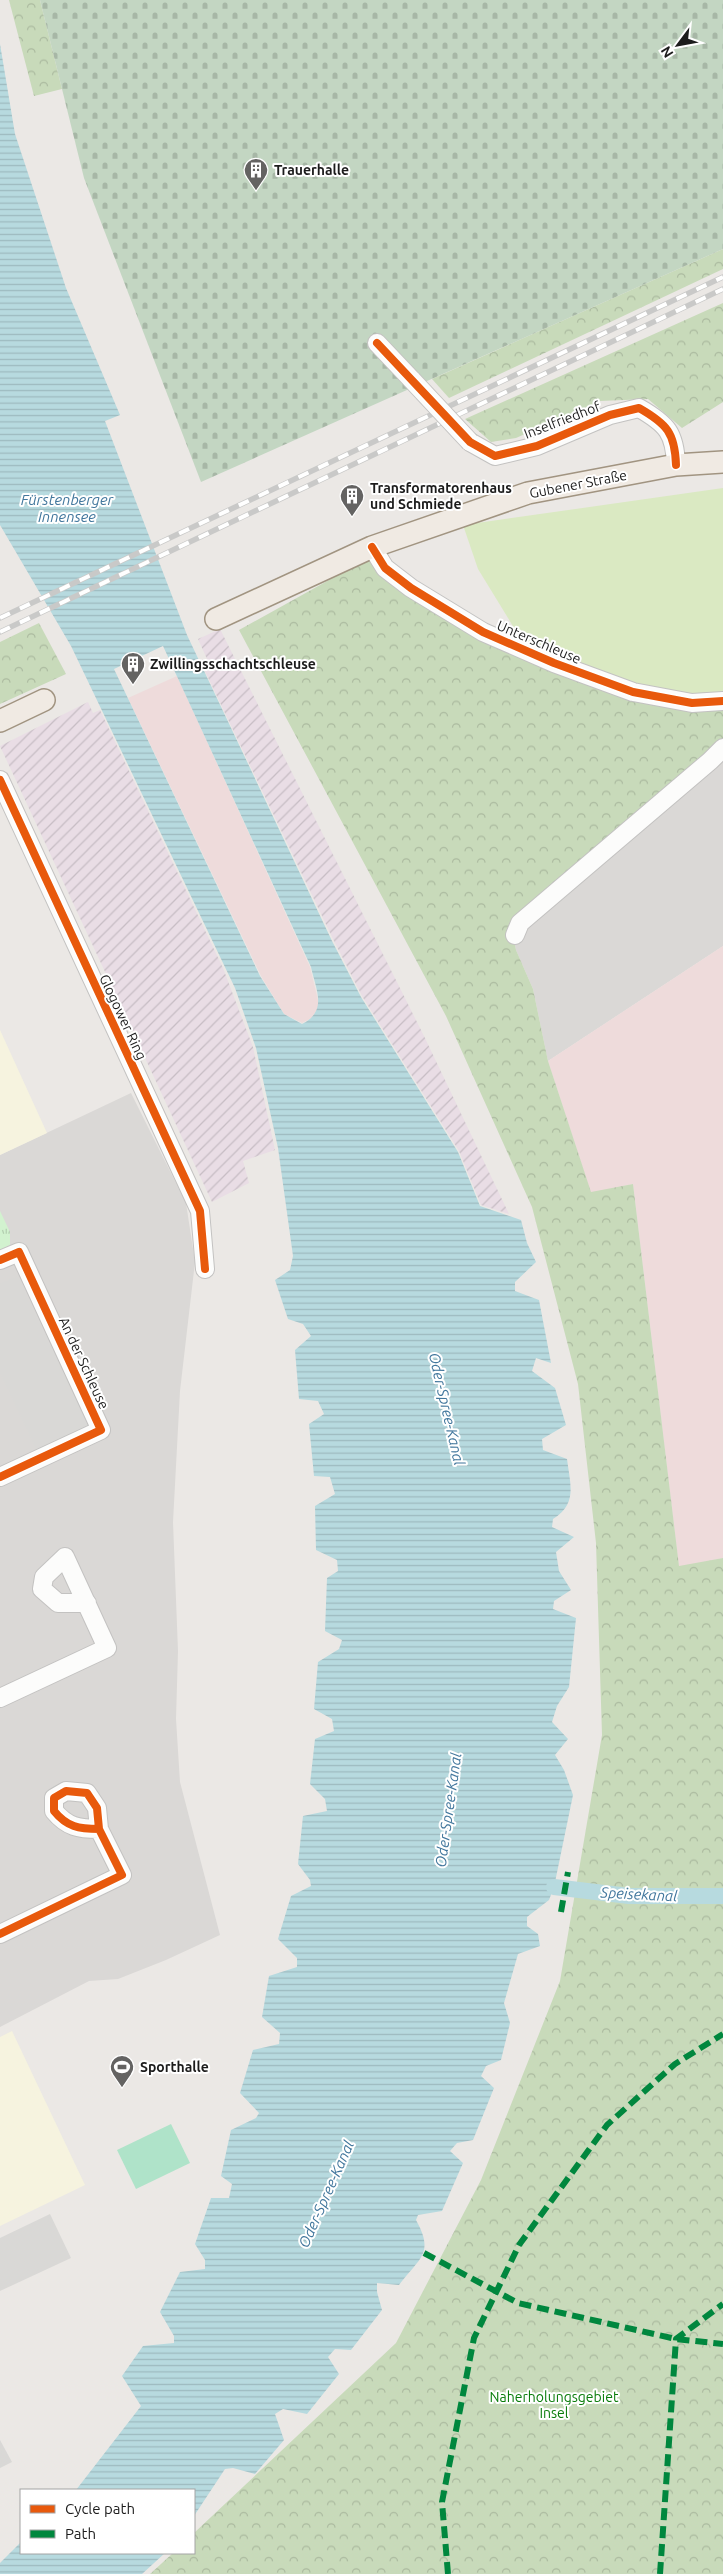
<svg xmlns="http://www.w3.org/2000/svg" width="723" height="2574" viewBox="0 0 723 2574" font-family="Ubuntu,sans-serif">
<style>
.residential{fill:#dad8d6}
.commercial{fill:#eedbdb}
.industrial{fill:url(#industrial-furrows)}
.education{fill:#f6f3df}
.religious{fill:#d9d8d6}
.forest{fill:url(#forest-crowns)}
.cemetery{fill:url(#cemetery-stones)}
.park{fill:url(#park-tufts)}
.garden{fill:#dae9c2}
.pitch{fill:#afe3c9}
.water{fill:url(#water-rules);fill-rule:evenodd}
.lines{fill:none;stroke-linecap:round;stroke-linejoin:round}
.canal{stroke:#b7dadf;stroke-width:16}
.minor-casing{stroke:#c3c2c1;stroke-width:20}
.major-casing{stroke:#a19481;stroke-width:24}
.minor{stroke:#fcfcfb;stroke-width:18}
.major{stroke:#f0eae3;stroke-width:21}
.rail-casing{stroke:#c9c9c8;stroke-width:5.5}
.rail{stroke:#fff;stroke-width:4;stroke-dasharray:11;stroke-linecap:butt}
.minor-bridge-casing{stroke:#c3c2c1;stroke-width:20;stroke-linecap:butt}
.minor-bridge{stroke:#fcfcfb;stroke-width:18}
.quiet{stroke:#00873e;stroke-width:6;stroke-dasharray:12 6;stroke-linecap:butt}
.cycleway-casing{stroke:#fff;stroke-width:11}
.cycleway{stroke:#e8590c;stroke-width:8}
.labels{text-anchor:middle;dominant-baseline:central;stroke-width:4;stroke-linejoin:round;paint-order:stroke}
.poi-label{font-size:14px;font-weight:bold;fill:#1c1c1c;stroke:#fff;text-anchor:start}
.street-label{font-size:14px;fill:#1c1c1c;stroke:#fff}
.park-label{font-size:14px;fill:#097c0a;stroke:#fff}
.water-label{font-size:15px;font-style:italic;fill:#42779d;stroke:#fff}
</style>
<defs>
<pattern id="industrial-furrows" width="10" height="10" patternUnits="userSpaceOnUse" patternTransform="scale(1.25)"><rect width="10" height="10" fill="#e9dde5"/><path d="M-1 1l2-2M0 10L10 0M9 11l2-2" fill="none" stroke="#c7bdc4"/></pattern>
<pattern id="forest-crowns" width="20" height="18" patternUnits="userSpaceOnUse" patternTransform="scale(1.25)"><rect width="20" height="18" fill="#c8daba"/><path d="M2 6a3 3 0 1 1 6 0M12 15a3 3 0 1 1 6 0" fill="none" stroke="#abba9f"/></pattern>
<pattern id="cemetery-stones" width="16" height="16" patternUnits="userSpaceOnUse" patternTransform="scale(1.25)"><rect width="16" height="16" fill="#c3d6c2"/><path d="M2 7V4a2 2 0 0 1 4 0v3zM10 15v-3a2 2 0 0 1 4 0v3z" fill="#a7b7a6"/></pattern>
<pattern id="park-tufts" width="24" height="20" patternUnits="userSpaceOnUse" patternTransform="scale(1.25)"><rect width="24" height="20" fill="#d2f2cf"/><path d="M3 7l-1-3M5 7V3M7 7l1-3M15 17l-1-3M17 17v-4M19 17l1-3" fill="none" stroke="#b4cfb1"/></pattern>
<pattern id="water-rules" width="6" height="5" patternUnits="userSpaceOnUse" patternTransform="scale(1.25)"><rect width="6" height="5" fill="#b7dadf"/><path d="M0 2.5h6" fill="none" stroke="#9dbabf"/></pattern>
</defs>
<rect width="100%" height="100%" fill="#ebe8e5"/>
<!-- residential -->
<g class="residential">
<path d="M723,754V946L548,1061L533,989L516,950L511,926Z"/>
<path d="M131,1093L186,1203L195,1262L180,1391L173,1522L178,1651L176,1719L180,1782L220,1935L166,1960L118,1979L89,1981L0,2027V1155Z"/>
</g>
<!-- commercial -->
<g class="commercial">
<path d="M177,676L310,967L318,1000V1008L312,1018L302,1023L284,1014L261,976L128,698Z"/>
<path d="M723,946V1558L679,1567L633,1184L591,1193L548,1061Z"/>
</g>
<!-- industrial -->
<g class="industrial">
<path d="M220,629L424,1036L509,1214L481,1205L459,1151L362,996L333,939L201,663L207,659L198,639Z"/>
<path d="M88,702L93,713L100,710L223,968L253,1047L275,1150L243,1161L249,1183L212,1202L0,746Z"/>
</g>
<!-- education -->
<g class="education">
<path d="M0,1030L47,1133L0,1155Z"/>
<path d="M12,2031L85,2185L0,2226V2037Z"/>
</g>
<!-- religious -->
<g class="religious">
<path d="M17,1276L89,1427L38,1452L0,1372V1284Z"/>
<path d="M50,2214L71,2258L0,2291V2238Z"/>
<path d="M0,2440L12,2462L0,2468Z"/>
</g>
<!-- forest -->
<g class="forest">
<path d="M9,0H40L62,89L34,96Z"/>
<path d="M723,249V269L449,398L432,379Z"/>
<path d="M723,303V402L682,428L648,399L600,401L516,438L491,442L465,419Z"/>
<path d="M369,555L482,637L723,706V743L511,926L516,950L533,989L548,1061L591,1192L633,1184L679,1566L723,1558V2574H150L173,2553H194V2533L396,2343L481,2180L560,1981L602,1735L596,1543L578,1384L532,1207L446,1016L239,630L356,565Z"/>
<path d="M39,623L66,674L0,704V642Z"/>
</g>
<!-- cemetery -->
<path class="cemetery" d="M40,0H723V249L201,482L84,178Z"/>
<!-- park -->
<path class="park" d="M0,1211L10,1232V1245L0,1250Z"/>
<!-- garden -->
<path class="garden" d="M723,488V698L633,688L522,641L478,569L463,525Z"/>
<!-- pitch -->
<path class="pitch" d="M171,2124L190,2163L136,2189L117,2150Z"/>
<!-- water -->
<g class="water">
<path d="M0,44L15,134L66,288L120,415L105,421L187,635L332,941L361,997L458,1152L480,1206L521,1220L527,1243L536,1262L515,1282V1291L539,1300L551,1363L536,1358L532,1371L555,1388L566,1425L542,1439L543,1450L567,1459C570,1484 578,1503 553,1519L552,1527L574,1537L556,1552L559,1571L571,1590L554,1601L553,1609L576,1618L569,1687L557,1706L552,1722L568,1739L555,1755L564,1770L573,1795L554,1887L549,1900L527,1917V1926L538,1934L540,1946L518,1954L504,2003L510,2023L501,2060L486,2066L481,2076L494,2088L473,2140L457,2143L450,2151L463,2163L442,2211L418,2215L416,2220C435,2254 419,2258 399,2285L377,2283V2292L382,2310L351,2350L335,2349L328,2357L339,2374L307,2414L283,2409L275,2414L284,2440L255,2474L233,2468L225,2469L194,2516V2490H76L141,2406L122,2376L143,2346L174,2343V2336L160,2312L180,2272L205,2269V2260L195,2244L211,2198H229L232,2184L221,2176L231,2130L256,2118L259,2113L240,2093L253,2050L279,2044L280,2033L262,2017L269,1976L297,1967V1958L278,1939L291,1896L311,1886L310,1880L298,1864L303,1816L327,1811L325,1799L310,1784L315,1739L334,1731L332,1719L314,1709L318,1662L339,1649L342,1640L325,1631L327,1578L338,1571L337,1560L316,1550L315,1506L335,1494L330,1477L314,1476L309,1424L324,1414L318,1401L299,1399L295,1350L311,1336L303,1324L288,1319L275,1280L290,1270L293,1256L278,1148L256,1048L235,988L71,646L0,525ZM163,646L311,967C316,990 328,1011 302,1024L284,1014L260,976L114,669Z"/>
<path d="M21,2542V2553H165L142,2574H0V2563Z"/>
</g>
<g class="lines">
<!-- canal -->
<path class="canal" d="M554,1887L629,1896H723"/>
<!-- minor casing -->
<g class="minor-casing">
<g id="minor">
<path d="M377,343L412,380"/>
<path d="M470,442L495,456L537,446L610,415L639,408C667,424 675,433 676,465"/>
<path d="M372,547L385,568L411,588L483,632L554,663L633,692L692,703L723,701"/>
<path d="M0,780L200,1211L205,1269"/>
<path d="M515,935L520,923L710,761L723,748"/>
<path d="M0,1260L19,1252L101,1430L0,1477"/>
<path d="M0,1698L107,1648L65,1557L44,1577L42,1589L58,1603H87"/>
<path d="M0,1934L122,1875L99,1829L97,1808L87,1793L66,1791L54,1798V1811C67,1827 79,1829 99,1829"/>
</g>
</g>
<!-- major casing -->
<g class="major-casing">
<g id="major">
<path d="M216,619L372,547L528,493L676,465L723,462"/>
<path d="M0,721L44,700"/>
</g>
</g>
<!-- minor -->
<use href="#minor" class="minor"/>
<!-- major -->
<use href="#major" class="major"/>
<!-- rail casing -->
<g class="rail-casing">
<g id="rail">
<path d="M0,618L723,277"/>
<path d="M0,632L723,289"/>
</g>
</g>
<!-- rail -->
<use href="#rail" class="rail"/>
<!-- minor-bridge casing -->
<g class="minor-bridge-casing">
<path id="minor-bridge" d="M412,380L470,442"/>
</g>
<!-- minor-bridge -->
<use href="#minor-bridge" class="minor-bridge"/>
<!-- quiet -->
<g class="quiet">
<path d="M561,1912L568,1872"/>
<path d="M424,2253L518,2303L676,2339L723,2344"/>
<path d="M448,2574L442,2502L474,2338L519,2245L607,2125L675,2064L723,2034"/>
<path d="M660,2574L676,2339L723,2304"/>
</g>
<!-- cycleway casing -->
<g class="cycleway-casing">
<g id="cycleway">
<path d="M377,343L470,442L495,456L537,446L610,415L639,408C667,424 675,433 676,465"/>
<path d="M372,547L385,568L411,588L483,632L554,663L633,692L692,703L723,701"/>
<path d="M0,780L200,1211L205,1269"/>
<path d="M0,1260L19,1252L101,1430L0,1477"/>
<path d="M0,1934L122,1875L99,1829L97,1808L87,1793L66,1791L54,1798V1811C67,1827 79,1829 99,1829"/>
</g>
</g>
<!-- cycleway -->
<use href="#cycleway" class="cycleway"/>
</g>
<!-- icons -->
<defs>
<g id="building-pin" transform="scale(1.25)"><path d="M0 17L-7.5 6A9.5 9.5 0 1 1 7.5 6Z" fill="#646362" stroke="#fff"/><path d="M-4-6H4V6H1V3H-1V6H-4ZM-2.5-4.3h1.7v1.8h-1.7ZM.8-4.3h1.7v1.8H.8ZM-2.5-1h1.7V.8h-1.7ZM.8-1h1.7V.8H.8Z" fill="#fff"/></g>
<g id="stadium-pin" transform="scale(1.25)"><path d="M0 17L-7.5 6A9.5 9.5 0 1 1 7.5 6Z" fill="#646362" stroke="#fff"/><path d="M0-5a6.5 5 0 1 0 0 10a6.5 5 0 1 0 0-10ZM-3.5-1.8h7v3.6h-7Z" fill="#fff"/></g>
</defs>
<g fill-rule="evenodd">
<use href="#building-pin" x="256" y="170"/>
<use href="#building-pin" x="352" y="496"/>
<use href="#building-pin" x="133" y="664"/>
<use href="#stadium-pin" x="122" y="2067"/>
</g>
<g class="labels">
<!-- poi labels -->
<g class="poi-label">
<text x="274" y="170">Trauerhalle</text>
<text x="370" y="488">Transformatorenhaus<tspan x="370" dy="16">und Schmiede</tspan></text>
<text x="150" y="664">Zwillingsschachtschleuse</text>
<text x="140" y="2067">Sporthalle</text>
</g>
<!-- street labels -->
<g class="street-label">
<text transform="translate(562 420) rotate(-21)">Inselfriedhof</text>
<text transform="translate(578 484) rotate(-11)">Gubener Straße</text>
<text transform="translate(539 642) rotate(23)">Unterschleuse</text>
<text transform="translate(123 1017) rotate(65)">Glogower Ring</text>
<text transform="translate(84 1363) rotate(65)">An der Schleuse</text>
</g>
<!-- park labels -->
<g class="park-label">
<text x="554" y="2397">Naherholungsgebiet<tspan x="554" dy="16">Insel</tspan></text>
</g>
<!-- water labels -->
<g class="water-label">
<text x="67" y="499">Fürstenberger<tspan x="67" dy="17">Innensee</tspan></text>
<text transform="translate(447 1409) rotate(77)">Oder-Spree-Kanal</text>
<text transform="translate(448 1810) rotate(-82)">Oder-Spree-Kanal</text>
<text transform="translate(639 1894) rotate(3)">Speisekanal</text>
<text transform="translate(326 2194) rotate(-66)">Oder-Spree-Kanal</text>
</g>
</g>
<!-- legend -->
<rect x="20" y="2489" width="175" height="65" fill="#ffffff" stroke="#a4a4a4"/>
<rect x="30" y="2505" width="25" height="8" fill="#e8590c" stroke="#a4a4a4"/>
<text x="65" y="2514" font-size="15" fill="#1c1c1c">Cycle path</text>
<rect x="30" y="2530" width="25" height="8" fill="#00873e" stroke="#a4a4a4"/>
<text x="65" y="2539" font-size="15" fill="#1c1c1c">Path</text>
<!-- north arrow -->
<g transform="translate(678 45) rotate(238)" stroke="#ffffff" stroke-width="4" paint-order="stroke">
<path d="M0-4L9 19L0 12L-9 19Z" fill="#1c1c1c"/>
<text y="-8" font-size="14" font-weight="bold" text-anchor="middle" fill="#1c1c1c">N</text>
</g>
</svg>
